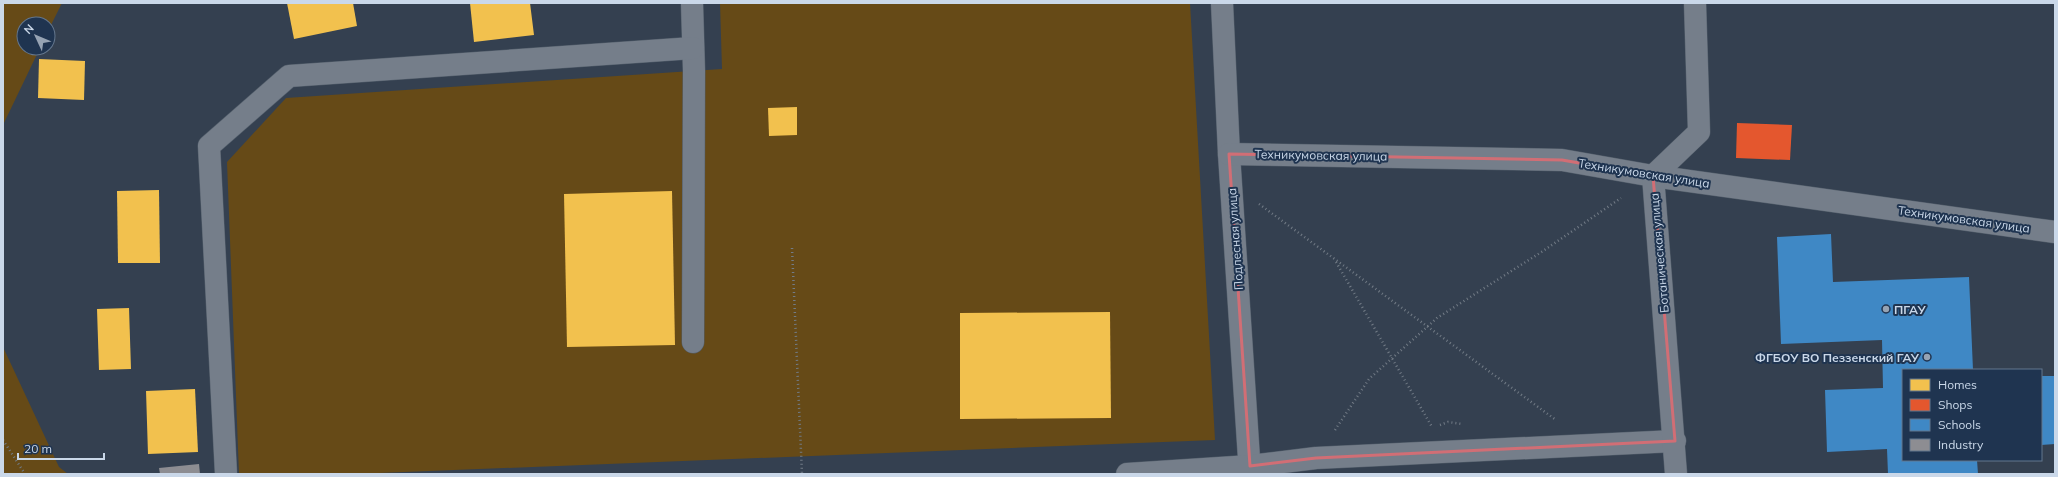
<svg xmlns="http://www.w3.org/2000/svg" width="2058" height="477" viewBox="0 0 2058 477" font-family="Mulish,sans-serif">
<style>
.green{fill:#664a17}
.homes{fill:#f2c14e}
.shops{fill:#e4572e}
.schools{fill:#3f88c5}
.industry{fill:#8d8d92}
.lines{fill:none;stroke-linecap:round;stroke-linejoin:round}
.minor-casing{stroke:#525d6a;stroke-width:23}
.path{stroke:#727b86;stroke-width:2.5;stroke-dasharray:1 3;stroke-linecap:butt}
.minor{stroke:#757e8a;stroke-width:22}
.marked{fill:none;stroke:#d16e75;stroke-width:3;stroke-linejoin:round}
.poi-dot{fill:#96a3b3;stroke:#1f3450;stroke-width:1.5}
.labels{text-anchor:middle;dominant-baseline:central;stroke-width:4;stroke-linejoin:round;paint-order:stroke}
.street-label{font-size:12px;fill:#cad8e9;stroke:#1f3450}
.poi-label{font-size:12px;font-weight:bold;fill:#cad8e9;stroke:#1f3450;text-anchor:start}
</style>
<rect width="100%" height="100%" fill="#344050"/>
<!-- green -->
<g class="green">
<path d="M3,3H62L48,31V24H24V48H40L3,125Z"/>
<path d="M720,3H1190L1215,440L354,474H239L227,162L286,98L722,69Z"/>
<path d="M3,347L59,467L68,474H3Z"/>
</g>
<!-- homes -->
<g class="homes">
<path d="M287,3H353L357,26L294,39Z"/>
<path d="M470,3H530L534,35L474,42Z"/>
<path d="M39,59L85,61L84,100L38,98Z"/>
<path d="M797,107V135L769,136L768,108Z"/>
<path d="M159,190L160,263H118L117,191Z"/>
<path d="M672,191L675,345L567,347L564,194Z"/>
<path d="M129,308L131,369L99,370L97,309Z"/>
<path d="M1110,312L1111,418L960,419V313Z"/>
<path d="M195,389L198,452L148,454L146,391Z"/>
</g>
<!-- shops -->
<path class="shops" d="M1737,123L1792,125L1790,160L1736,158Z"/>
<!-- schools -->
<g class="schools">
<path d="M1831,234L1833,282L1969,277L1973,370H1903V460H1977L1978,474H1888L1887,449L1827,452L1825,390L1883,388L1882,340L1781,344L1777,237Z"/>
<path d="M2041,376H2055V444L2041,445Z"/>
</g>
<!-- industry -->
<path class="industry" d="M199,464L200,474H160L159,468Z"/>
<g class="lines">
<!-- minor casing -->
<g class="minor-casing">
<g id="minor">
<path d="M692,3L694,71L693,342"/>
<path d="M1222,3L1229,154L1250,474"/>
<path d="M1229,154L1562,160L1653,176L2055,232"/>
<path d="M226,474L209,146L289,76L693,48"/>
<path d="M1127,474L1250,466L1316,458L1675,441"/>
<path d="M1676,474L1653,176L1699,132L1695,3"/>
</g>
</g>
<!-- path -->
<g class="path">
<path d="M1259,204L1556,420"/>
<path d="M792,248L802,474"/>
<path d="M1336,262L1432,427"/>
<path d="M1440,425L1448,422L1462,424"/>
<path d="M1335,430L1369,379L1437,318L1543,251L1621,198"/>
<path d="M3,440L25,474"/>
</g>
<!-- minor -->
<use href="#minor" class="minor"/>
</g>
<!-- marked area -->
<path class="marked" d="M1229,154L1562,160L1653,176L1675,441L1316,458L1250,466Z"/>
<!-- markers -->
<g class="poi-dot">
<circle cx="1886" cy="309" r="4"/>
<circle cx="1927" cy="357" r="4"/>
</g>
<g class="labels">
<!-- street labels -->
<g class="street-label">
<text transform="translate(1321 155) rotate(1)">Техникумовская улица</text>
<text transform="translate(1644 173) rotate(9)">Техникумовская улица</text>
<text transform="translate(1964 219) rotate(8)">Техникумовская улица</text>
<text transform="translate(1235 239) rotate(-94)">Подлесная улица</text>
<text transform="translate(1659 253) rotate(-95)">Ботаническая улица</text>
</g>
<!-- poi labels -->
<g class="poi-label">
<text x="1894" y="309">ПГАУ</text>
<text x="1919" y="357" text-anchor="end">ФГБОУ ВО Пеззенский ГАУ</text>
</g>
</g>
<!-- border -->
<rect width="2058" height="477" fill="none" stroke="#cad8e9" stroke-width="8"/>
<!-- legend -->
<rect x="1902" y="369" width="140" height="92" fill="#1f3450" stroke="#63768d"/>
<rect x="1910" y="379" width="20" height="12" fill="#f2c14e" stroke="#63768d"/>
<text x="1938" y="389" font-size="12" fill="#cad8e9">Homes</text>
<rect x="1910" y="399" width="20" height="12" fill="#e4572e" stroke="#63768d"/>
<text x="1938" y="409" font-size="12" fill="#cad8e9">Shops</text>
<rect x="1910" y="419" width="20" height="12" fill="#3f88c5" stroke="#63768d"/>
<text x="1938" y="429" font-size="12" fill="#cad8e9">Schools</text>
<rect x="1910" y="439" width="20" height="12" fill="#8d8d92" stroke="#63768d"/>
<text x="1938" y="449" font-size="12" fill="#cad8e9">Industry</text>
<!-- north arrow -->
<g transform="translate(36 36) rotate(314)"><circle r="19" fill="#1f3450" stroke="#63768d"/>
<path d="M0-3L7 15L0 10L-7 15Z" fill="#96a3b3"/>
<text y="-6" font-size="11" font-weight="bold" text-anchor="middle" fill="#cad8e9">N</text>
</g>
<!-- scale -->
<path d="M18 453v6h86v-6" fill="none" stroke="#cad8e9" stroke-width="2"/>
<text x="24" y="453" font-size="12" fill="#cad8e9" stroke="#1f3450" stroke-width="3" paint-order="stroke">20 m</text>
</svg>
